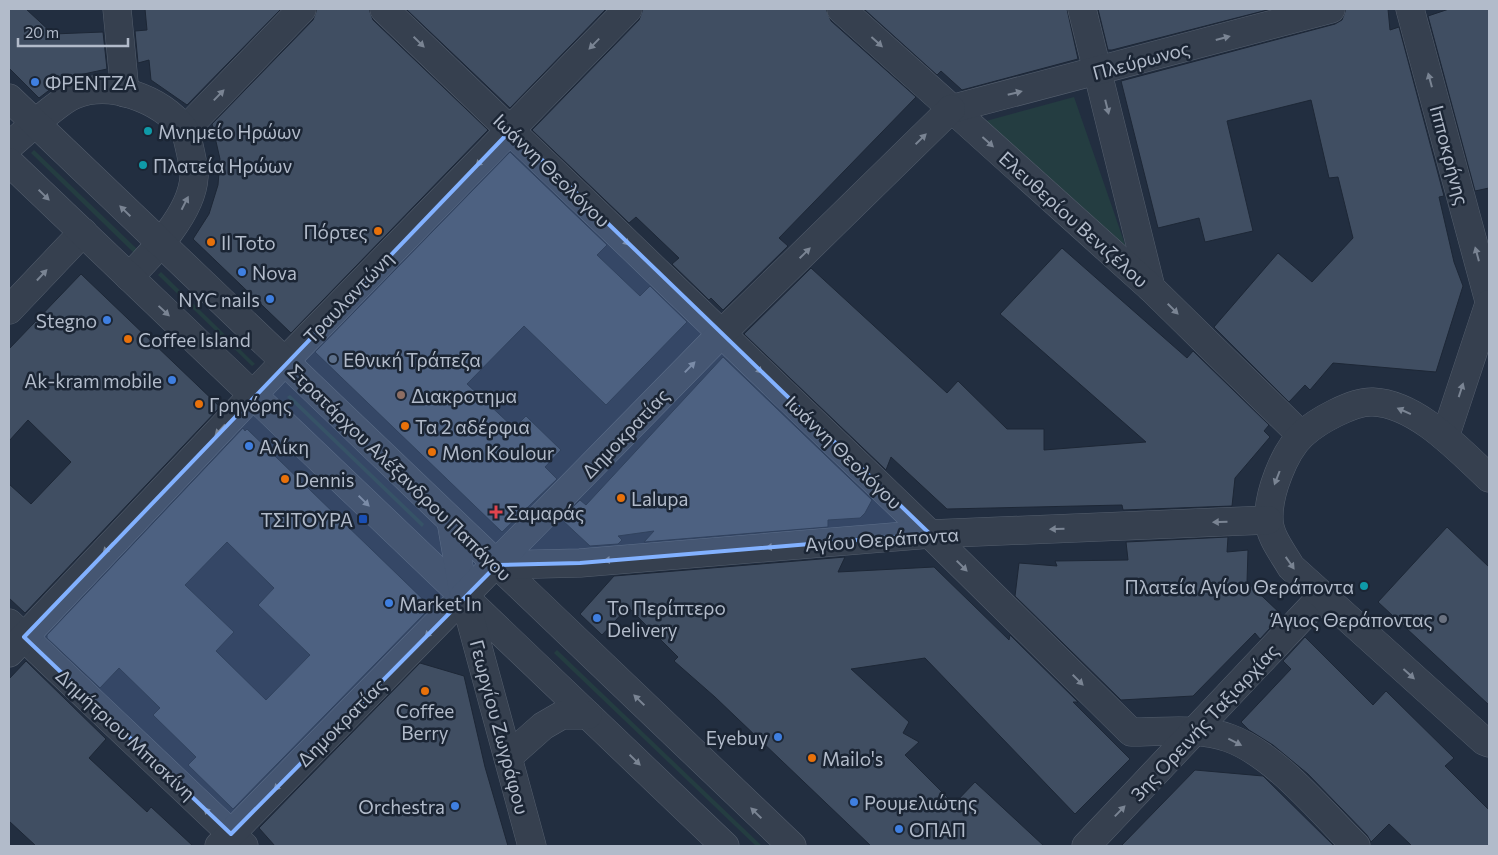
<svg xmlns="http://www.w3.org/2000/svg" width="1498" height="855" viewBox="0 0 1498 855" font-family="Commissioner,sans-serif">
<style>
.green{fill:#243d41}
.building{fill:#404e62;stroke:#1d2736;fill-rule:evenodd}
.lines{fill:none;stroke-linecap:round;stroke-linejoin:round}
.minor-casing{stroke:#545e6d;stroke-width:29}
.tertiary-casing{stroke:#545e6d;stroke-width:29}
.minor{stroke:#36404f;stroke-width:28}
.tertiary{stroke:#36404f;stroke-width:28}
.oneway{fill:#7a8493}
.marked{fill:#82b1ff;fill-opacity:0.2;stroke:#82b1ff;stroke-width:4;stroke-linejoin:round}
.shop-dot{fill:#3f7fe0;stroke:#1b2534;stroke-width:2}
.culture-dot{fill:#0f9aa8;stroke:#1b2534;stroke-width:2}
.food-dot{fill:#e8710a;stroke:#1b2534;stroke-width:2}
.service-dot{fill:#5c6f8a;stroke:#1b2534;stroke-width:2}
.education-dot{fill:#8d6e63;stroke:#1b2534;stroke-width:2}
.health-dot{fill:#e0444e;stroke:#1b2534;stroke-width:2}
.transit-dot{fill:#1a4fb4;stroke:#1b2534;stroke-width:2}
.worship-dot{fill:#6b7280;stroke:#1b2534;stroke-width:2}
.labels{text-anchor:middle;dominant-baseline:central;stroke-width:5;stroke-linejoin:round;paint-order:stroke}
.street-label{font-size:19px;fill:#b2bbca;stroke:#1b2534}
.poi-label{font-size:19px;fill:#b2bbca;stroke:#1b2534;text-anchor:start}
</style>
<rect width="100%" height="100%" fill="#222e40"/>
<!-- green -->
<g class="green">
<path d="M1074,97L1128,253L986,121Z"/>
<path d="M34,150L137,249L134,253L31,153Z"/>
<path d="M161,272L255,364L252,366L158,275Z"/>
<path d="M290,395L424,524L422,527L287,397Z"/>
<path d="M557,650L762,846H756L554,653Z"/>
</g>
<!-- building -->
<g class="building">
<path d="M9,9H26L53,34L103,32L107,69L65,78L39,98L9,68Z"/>
<path d="M145,9H281L187,105L151,80L149,60L138,63L135,31L147,30Z"/>
<path d="M317,9H369L373,20L488,130L291,333L193,239L209,214L218,185L220,159L212,124L313,20Z"/>
<path d="M406,9H606L510,108Z"/>
<path d="M643,9H826L831,21L916,97L779,238L788,246L723,310L711,298L709,300L672,264L679,258L636,217L629,223L532,130L639,20Z"/>
<path d="M864,9H1067L1078,59L962,90L941,71L937,75Z"/>
<path d="M1098,9H1271L1112,50H1108Z"/>
<path d="M1346,9H1388L1390,30L1399,27L1444,196L1439,197L1454,262L1463,286L1436,372L1333,363L1310,390L1305,385L1289,402L1214,327L1278,253L1312,282L1353,238L1338,177L1329,178L1311,100L1227,121L1253,231L1205,242L1199,218L1158,228L1121,81L1335,24L1342,20Z"/>
<path d="M1449,9H1489V188L1475,191L1428,16Z"/>
<path d="M510,152L607,245L597,255L640,296L650,286L687,322L606,405L524,326L467,384L514,428L526,416L561,450L545,467L557,479L502,532L315,352Z"/>
<path d="M1062,248L1187,358L1193,351L1269,425L1264,431L1270,437L1235,478L1232,506L1123,510L1122,505L947,509L891,457L886,470L744,334L811,268L947,393L958,381L1007,429H1044V450L1146,442L1000,314Z"/>
<path d="M81,274L220,407L25,613L9,598V484L31,504L71,462L28,420L9,441V349Z"/>
<path d="M723,357L872,500L865,513L860,518L828,520V527L644,542L654,531L618,536L622,540L618,544L590,546L561,519L580,500L586,505Z"/>
<path d="M243,428L245,431L247,429L431,607L233,809L188,765L196,757L153,715L160,708L119,668L100,688L47,638V635ZM227,542L274,588L258,605L310,655L266,700L216,651L234,632L185,585Z"/>
<path d="M1447,527L1489,567V705L1378,602Z"/>
<path d="M1228,537L1227,552L1248,550L1247,582L1282,615L1260,639L1255,633L1193,696L1121,700L1015,596L1019,563L1057,566L1055,561L1128,560L1126,542Z"/>
<path d="M845,557L838,572L934,567L1009,640L1010,635L1078,702H1073L1130,759L1075,814L925,658L851,669L909,722L903,733L919,742L905,755L954,804L975,782L1044,846H871L715,697L674,661L678,657L628,607L602,635L580,614L614,576Z"/>
<path d="M1305,637L1373,705L1386,691L1454,758L1445,766L1489,810V846H1412L1389,824L1371,842L1367,835L1308,774L1273,745L1249,730L1241,722L1291,669L1283,661Z"/>
<path d="M26,661L106,739L89,758L147,812L151,807L193,846H36L9,821V679Z"/>
<path d="M420,663L464,676L485,767L508,846H275L259,828Z"/>
<path d="M1195,770L1263,776L1334,846H1121Z"/>
</g>
<g class="lines">
<!-- minor casing -->
<g class="minor-casing">
<g id="minor">
<path d="M117,9L125,93"/>
<path d="M384,9L930,534L1131,732C1162,732 1199,727 1229,738C1276,755 1321,812 1356,846"/>
<path d="M1082,9L1151,288"/>
<path d="M1410,9L1489,301"/>
<path d="M185,130L302,9"/>
<path d="M9,146C23,134 59,101 74,95C111,80 160,99 184,129C187,134 195,170 194,177C192,213 153,253 129,277"/>
<path d="M9,310L83,232"/>
<path d="M9,623L244,846"/>
<path d="M9,653L284,362L628,9"/>
<path d="M219,846L464,596"/>
<path d="M1086,846L1322,596"/>
</g>
</g>
<!-- tertiary casing -->
<g class="tertiary-casing">
<g id="tertiary">
<path d="M841,9L1151,288L1301,435"/>
<path d="M9,98L792,846"/>
<path d="M951,109L1331,9"/>
<path d="M9,162L725,846"/>
<path d="M1445,437L1489,304"/>
<path d="M1489,478C1459,450 1417,404 1373,402C1353,401 1317,421 1302,435C1284,452 1268,494 1269,519C1269,536 1283,553 1291,567L1484,741L1489,743"/>
<path d="M451,521L464,596L532,846"/>
<path d="M497,565L580,563L930,534L1268,520"/>
<path d="M464,596L721,334L951,109"/>
<path d="M508,757L543,726L562,715H588"/>
</g>
</g>
<!-- minor -->
<use href="#minor" class="minor"/>
<!-- tertiary -->
<use href="#tertiary" class="tertiary"/>
</g>
<!-- one-way arrows -->
<defs><path id="oneway-solid" d="M-6-.8H1V-3.2L6.5 0L1 3.2V.8H-6Z" transform="scale(1.25)"/></defs>
<g class="oneway">
<use href="#oneway-solid" transform="translate(1223 38) rotate(-15)"/>
<use href="#oneway-solid" transform="translate(419 42) rotate(44)"/>
<use href="#oneway-solid" transform="translate(877 42) rotate(42)"/>
<use href="#oneway-solid" transform="translate(594 44) rotate(134)"/>
<use href="#oneway-solid" transform="translate(1430 80) rotate(-105)"/>
<use href="#oneway-solid" transform="translate(1015 93) rotate(-14)"/>
<use href="#oneway-solid" transform="translate(219 95) rotate(-46)"/>
<use href="#oneway-solid" transform="translate(1107 107) rotate(76)"/>
<use href="#oneway-solid" transform="translate(921 139) rotate(-44)"/>
<use href="#oneway-solid" transform="translate(988 142) rotate(42)"/>
<use href="#oneway-solid" transform="translate(481 161) rotate(134)"/>
<use href="#oneway-solid" transform="translate(44 195) rotate(44)"/>
<use href="#oneway-solid" transform="translate(185 203) rotate(-63)"/>
<use href="#oneway-solid" transform="translate(125 211) rotate(-136)"/>
<use href="#oneway-solid" transform="translate(624 240) rotate(44)"/>
<use href="#oneway-solid" transform="translate(805 253) rotate(-44)"/>
<use href="#oneway-solid" transform="translate(1477 254) rotate(-105)"/>
<use href="#oneway-solid" transform="translate(42 275) rotate(-47)"/>
<use href="#oneway-solid" transform="translate(1173 309) rotate(45)"/>
<use href="#oneway-solid" transform="translate(164 311) rotate(43)"/>
<use href="#oneway-solid" transform="translate(690 367) rotate(-46)"/>
<use href="#oneway-solid" transform="translate(757 368) rotate(44)"/>
<use href="#oneway-solid" transform="translate(1461 390) rotate(-72)"/>
<use href="#oneway-solid" transform="translate(1404 411) rotate(-156)"/>
<use href="#oneway-solid" transform="translate(220 430) rotate(133)"/>
<use href="#oneway-solid" transform="translate(1277 478) rotate(111)"/>
<use href="#oneway-solid" transform="translate(364 501) rotate(44)"/>
<use href="#oneway-solid" transform="translate(1220 522) rotate(178)"/>
<use href="#oneway-solid" transform="translate(1057 529) rotate(178)"/>
<use href="#oneway-solid" transform="translate(773 547) rotate(175)"/>
<use href="#oneway-solid" transform="translate(108 548) rotate(133)"/>
<use href="#oneway-solid" transform="translate(611 560) rotate(175)"/>
<use href="#oneway-solid" transform="translate(1290 563) rotate(55)"/>
<use href="#oneway-solid" transform="translate(962 566) rotate(45)"/>
<use href="#oneway-solid" transform="translate(430 632) rotate(134)"/>
<use href="#oneway-solid" transform="translate(1409 674) rotate(42)"/>
<use href="#oneway-solid" transform="translate(1078 680) rotate(45)"/>
<use href="#oneway-solid" transform="translate(639 700) rotate(-136)"/>
<use href="#oneway-solid" transform="translate(1235 742) rotate(27)"/>
<use href="#oneway-solid" transform="translate(635 760) rotate(44)"/>
<use href="#oneway-solid" transform="translate(279 785) rotate(135)"/>
<use href="#oneway-solid" transform="translate(1120 811) rotate(-46)"/>
<use href="#oneway-solid" transform="translate(209 813) rotate(-137)"/>
<use href="#oneway-solid" transform="translate(756 813) rotate(-136)"/>
</g>
<!-- marked area -->
<path class="marked" d="M511,130L930,534L580,563L497,565L231,834L24,637Z"/>
<!-- markers -->
<g class="shop-dot">
<circle cx="35" cy="82" r="5"/>
<circle cx="242" cy="272" r="5"/>
<circle cx="270" cy="299" r="5"/>
<circle cx="107" cy="320" r="5"/>
<circle cx="172" cy="380" r="5"/>
<circle cx="249" cy="446" r="5"/>
<circle cx="389" cy="603" r="5"/>
<circle cx="597" cy="618" r="5"/>
<circle cx="778" cy="737" r="5"/>
<circle cx="854" cy="802" r="5"/>
<circle cx="455" cy="806" r="5"/>
<circle cx="899" cy="829" r="5"/>
</g>
<g class="culture-dot">
<circle cx="148" cy="131" r="5"/>
<circle cx="143" cy="165" r="5"/>
<circle cx="1364" cy="586" r="5"/>
</g>
<g class="food-dot">
<circle cx="378" cy="231" r="5"/>
<circle cx="211" cy="242" r="5"/>
<circle cx="128" cy="339" r="5"/>
<circle cx="199" cy="404" r="5"/>
<circle cx="405" cy="426" r="5"/>
<circle cx="432" cy="452" r="5"/>
<circle cx="285" cy="479" r="5"/>
<circle cx="621" cy="498" r="5"/>
<circle cx="425" cy="691" r="5"/>
<circle cx="812" cy="758" r="5"/>
</g>
<circle class="service-dot" cx="333" cy="359" r="5"/>
<circle class="education-dot" cx="401" cy="395" r="5"/>
<path class="health-dot" d="M493.5 504.5h5v5h5v5h-5v5h-5v-5h-5v-5h5z"/>
<rect class="transit-dot" x="358" y="514" width="10" height="10" rx="2.5"/>
<circle class="worship-dot" cx="1443" cy="619" r="5"/>
<g class="labels">
<!-- street labels -->
<g class="street-label">
<text transform="translate(1141 60) rotate(-15)">Πλεύρωνος</text>
<text transform="translate(1450 155) rotate(75)">Ιπποκρήνης</text>
<text transform="translate(552 170) rotate(44)">Ιωάννη Θεολόγου</text>
<text transform="translate(1074 219) rotate(42)">Ελευθερίου Βενιζέλου</text>
<text transform="translate(348 297) rotate(-46)">Τραυλαντώνη</text>
<text transform="translate(625 433) rotate(-46)">Δημοκρατίας</text>
<text transform="translate(844 452) rotate(44)">Ιωάννη Θεολόγου</text>
<text transform="translate(400 472) rotate(44)">Στρατάρχου Αλέξανδρου Παπάγου</text>
<text transform="translate(882 539) rotate(-4)">Αγίου Θεράποντα</text>
<text transform="translate(341 722) rotate(-45)">Δημοκρατίας</text>
<text transform="translate(1204 722) rotate(-47)">3ης Ορεινής Ταξιαρχίας</text>
<text transform="translate(500 727) rotate(75)">Γεωργίου Ζωγράφου</text>
<text transform="translate(126 734) rotate(43)">Δημήτριου Μπισκίνη</text>
</g>
<!-- poi labels -->
<g class="poi-label">
<text x="45" y="82">ΦΡΕΝΤΖΑ</text>
<text x="158" y="131">Μνημείο Ηρώων</text>
<text x="153" y="165">Πλατεία Ηρώων</text>
<text x="368" y="231" text-anchor="end">Πόρτες</text>
<text x="221" y="242">Il Toto</text>
<text x="252" y="272">Nova</text>
<text x="260" y="299" text-anchor="end">NYC nails</text>
<text x="97" y="320" text-anchor="end">Stegno</text>
<text x="138" y="339">Coffee Island</text>
<text x="343" y="359">Εθνική Τράπεζα</text>
<text x="162" y="380" text-anchor="end">Ak-kram mobile</text>
<text x="411" y="395">Διακροτημα</text>
<text x="209" y="404">Γρηγόρης</text>
<text x="415" y="426">Τα 2 αδέρφια</text>
<text x="259" y="446">Αλίκη</text>
<text x="442" y="452">Mon Koulour</text>
<text x="295" y="479">Dennis</text>
<text x="631" y="498">Lalupa</text>
<text x="506" y="512">Σαμαράς</text>
<text x="353" y="519" text-anchor="end">ΤΣΙΤΟΥΡΑ</text>
<text x="1354" y="586" text-anchor="end">Πλατεία Αγίου Θεράποντα</text>
<text x="399" y="603">Market In</text>
<text x="607" y="607">Το Περίπτερο<tspan x="607" dy="22">Delivery</tspan></text>
<text x="1433" y="619" text-anchor="end">Άγιος Θεράποντας</text>
<text x="425" y="710" text-anchor="middle">Coffee<tspan x="425" dy="22">Berry</tspan></text>
<text x="768" y="737" text-anchor="end">Eyebuy</text>
<text x="822" y="758">Mailo's</text>
<text x="864" y="802">Ρουμελιώτης</text>
<text x="445" y="806" text-anchor="end">Orchestra</text>
<text x="909" y="829">ΟΠΑΠ</text>
</g>
</g>
<!-- border -->
<rect width="1498" height="855" fill="none" stroke="#b2bbca" stroke-width="20"/>
<!-- scale -->
<path d="M18 38v8h110v-8" fill="none" stroke="#b2bbca" stroke-width="2.5"/>
<text x="25" y="38" font-size="15" fill="#b2bbca" stroke="#1b2534" stroke-width="4" paint-order="stroke">20 m</text>
</svg>
